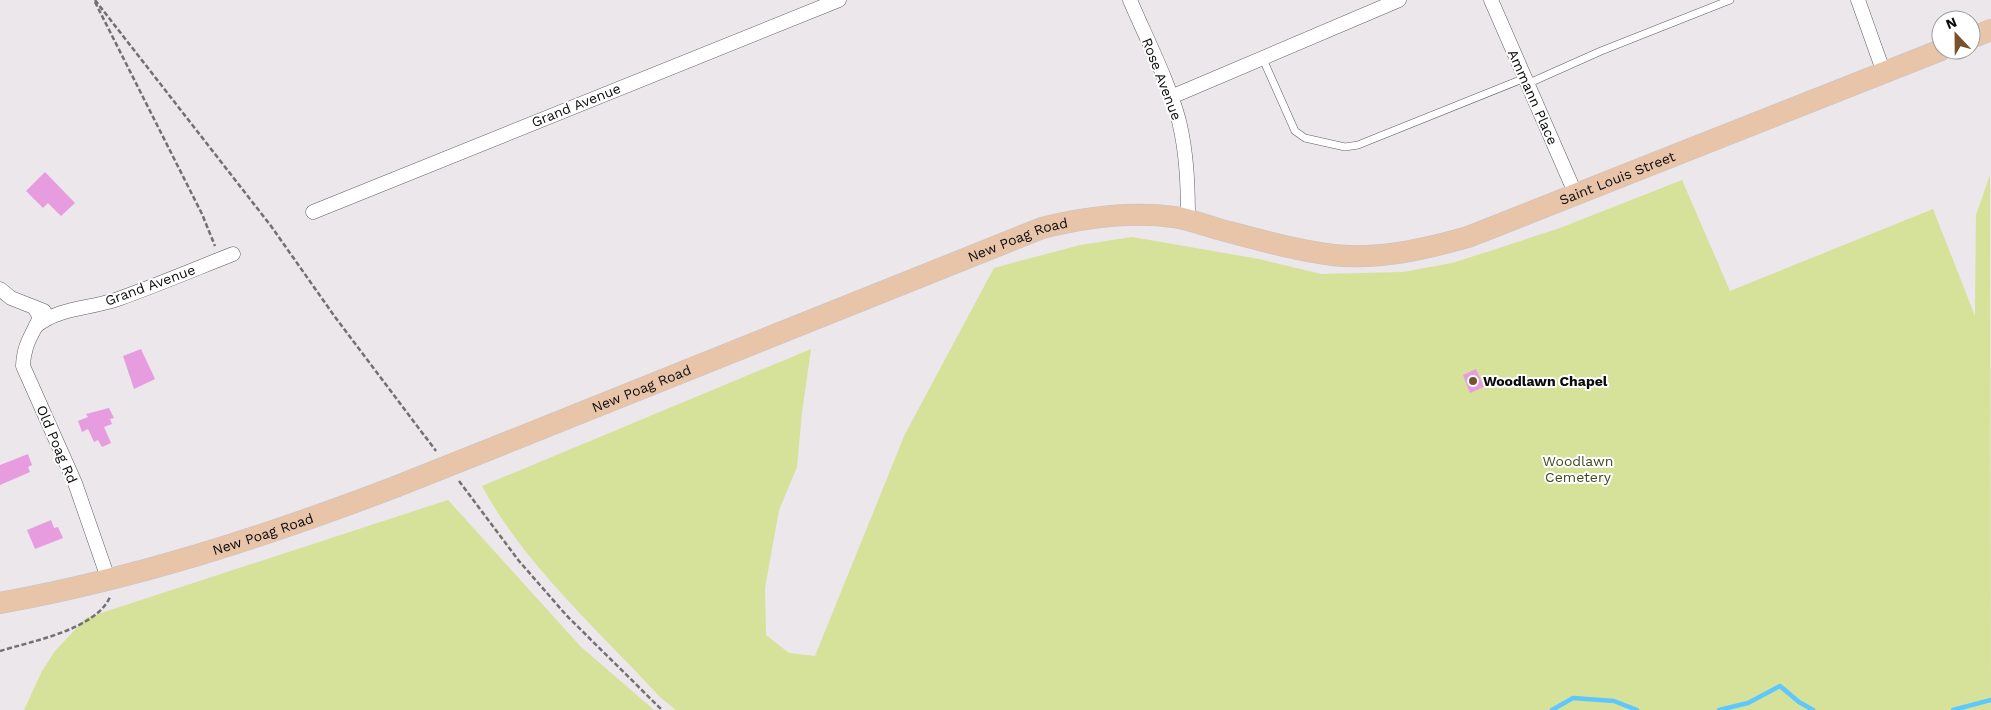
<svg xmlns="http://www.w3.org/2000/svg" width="1991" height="710" viewBox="0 0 1991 710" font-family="'Work Sans',sans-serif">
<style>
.green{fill:#d6e199}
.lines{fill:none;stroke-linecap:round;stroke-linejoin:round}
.stream{stroke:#5dc8fe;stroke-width:4.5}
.building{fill:#e89ce0}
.service-casing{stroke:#615e61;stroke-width:8}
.minor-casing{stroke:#615e61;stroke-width:15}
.primary-casing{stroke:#c5c4c5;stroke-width:22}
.path{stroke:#727072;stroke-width:2.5;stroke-dasharray:5 2.5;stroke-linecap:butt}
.service{stroke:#fff;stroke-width:7}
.minor{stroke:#fff;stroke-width:14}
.primary{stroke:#e8c4a9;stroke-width:21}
.primary-bridge-casing{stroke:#c5c4c5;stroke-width:22;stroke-linecap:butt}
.primary-bridge{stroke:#e8c4a9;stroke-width:21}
.poi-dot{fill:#76512c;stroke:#fff;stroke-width:2}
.labels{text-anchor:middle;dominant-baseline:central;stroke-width:4;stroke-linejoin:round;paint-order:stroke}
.street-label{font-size:14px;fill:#0c0b0c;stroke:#fff}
.poi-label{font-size:14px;font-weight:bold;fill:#0c0b0c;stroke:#fff;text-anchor:start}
.park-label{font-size:14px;fill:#43481f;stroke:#fff}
</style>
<rect width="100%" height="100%" fill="#ebe7eb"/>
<!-- green -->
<g class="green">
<path d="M1990,175L1991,710H676L660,697C600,632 523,563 482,486L811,349L802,412L797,467L779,510L765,588L766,635L789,653L815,656L905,434L994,268L1080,245L1132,237L1259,259L1321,274L1403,272L1452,263L1490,251L1560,228L1682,180L1730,291L1933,209L1975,316L1976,215Z"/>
<path d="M448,500L580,646L654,710H24L42,671L55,651L86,618Z"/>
</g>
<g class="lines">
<!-- stream -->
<g class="stream">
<path d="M1552,710L1573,698L1614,701L1637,710"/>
<path d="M1719,710L1748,703L1780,686L1799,702L1813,710"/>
<path d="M1953,710L1991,700"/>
</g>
</g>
<!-- building -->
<g class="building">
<path d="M45,172L75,203L61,216L48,203L43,208L26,191Z"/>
<path d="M141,349L155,379L134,389L123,356Z"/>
<path d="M1476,369L1484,387L1470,393L1463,375Z"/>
<path d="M109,408L114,418L110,419L112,424L104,427L111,443L102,447L98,440L94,442L88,429L82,432L78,421L88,417L86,414Z"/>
<path d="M28,454L32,465L28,467L30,472L0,485V465Z"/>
<path d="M51,520L54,528L58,527L63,538L35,549L27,530Z"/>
</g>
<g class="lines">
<!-- service casing -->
<g class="service-casing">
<g id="service">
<path d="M1262,57L1295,131L1305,138L1345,147L1358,145L1525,78"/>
<path d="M1527,84L1601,51L1730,0"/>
</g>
</g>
<!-- minor casing -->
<g class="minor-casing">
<g id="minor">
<path d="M1130,0C1147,40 1168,80 1179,121C1187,154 1188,187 1188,221"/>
<path d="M1491,0L1576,195"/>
<path d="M1858,0L1884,73"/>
<path d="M1171,97L1399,0"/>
<path d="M313,212L839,0"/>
<path d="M0,289L11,298L44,311"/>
<path d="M35,309L40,317C32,336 24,343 23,366L75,483L109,581"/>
<path d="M36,326C60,307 90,309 118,299C157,285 195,269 233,254"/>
</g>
</g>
<!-- primary casing -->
<g class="primary-casing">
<g id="primary">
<path d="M1971,38L1991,30"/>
<path id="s1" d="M503,444L1042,228C1086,217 1129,211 1174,217C1189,219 1204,225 1218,229C1256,239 1294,250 1333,255C1379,260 1425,249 1468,237L1941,50"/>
<path id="s2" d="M0,603C137,578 264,537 395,487"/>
</g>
</g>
<!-- path -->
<g class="path">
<path d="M95,0L271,226L335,317L436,451"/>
<path d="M95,2L202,214L215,246"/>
<path d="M459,481L519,561L567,616L662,710"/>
<path d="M0,651C32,641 95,630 110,597"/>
</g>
<!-- service -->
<use href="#service" class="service"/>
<!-- minor -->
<use href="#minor" class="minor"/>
<!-- primary -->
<use href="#primary" class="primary"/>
<!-- primary-bridge casing -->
<g class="primary-bridge-casing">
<path id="primary-bridge" d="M395,487L503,444"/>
</g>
<!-- primary-bridge -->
<use href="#primary-bridge" class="primary-bridge"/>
</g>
<!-- markers -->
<circle class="poi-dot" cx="1473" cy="381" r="5"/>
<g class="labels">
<!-- street labels -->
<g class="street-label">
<text transform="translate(1162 79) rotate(69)">Rose Avenue</text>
<text transform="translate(1533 97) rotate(66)">Ammann Place</text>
<text transform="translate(576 105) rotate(-22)">Grand Avenue</text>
<text stroke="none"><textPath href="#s1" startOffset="1175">Saint Louis Street</textPath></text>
<text stroke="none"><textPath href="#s1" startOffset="554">New Poag Road</textPath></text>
<text transform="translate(150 285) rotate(-20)">Grand Avenue</text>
<text stroke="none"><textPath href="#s1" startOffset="149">New Poag Road</textPath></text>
<text transform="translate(57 444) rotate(67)">Old Poag Rd</text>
<text stroke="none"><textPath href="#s2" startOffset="272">New Poag Road</textPath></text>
</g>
<!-- poi labels -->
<g class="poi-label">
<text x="1483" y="381">Woodlawn Chapel</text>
</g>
<!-- park labels -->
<g class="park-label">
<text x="1578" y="461">Woodlawn<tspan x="1578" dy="16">Cemetery</tspan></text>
</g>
</g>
<!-- north arrow -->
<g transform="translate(1956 35) rotate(338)"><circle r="24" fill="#ffffff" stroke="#9e9d9e"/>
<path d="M0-4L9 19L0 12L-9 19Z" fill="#76512c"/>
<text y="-8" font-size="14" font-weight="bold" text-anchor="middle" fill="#0c0b0c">N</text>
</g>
</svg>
